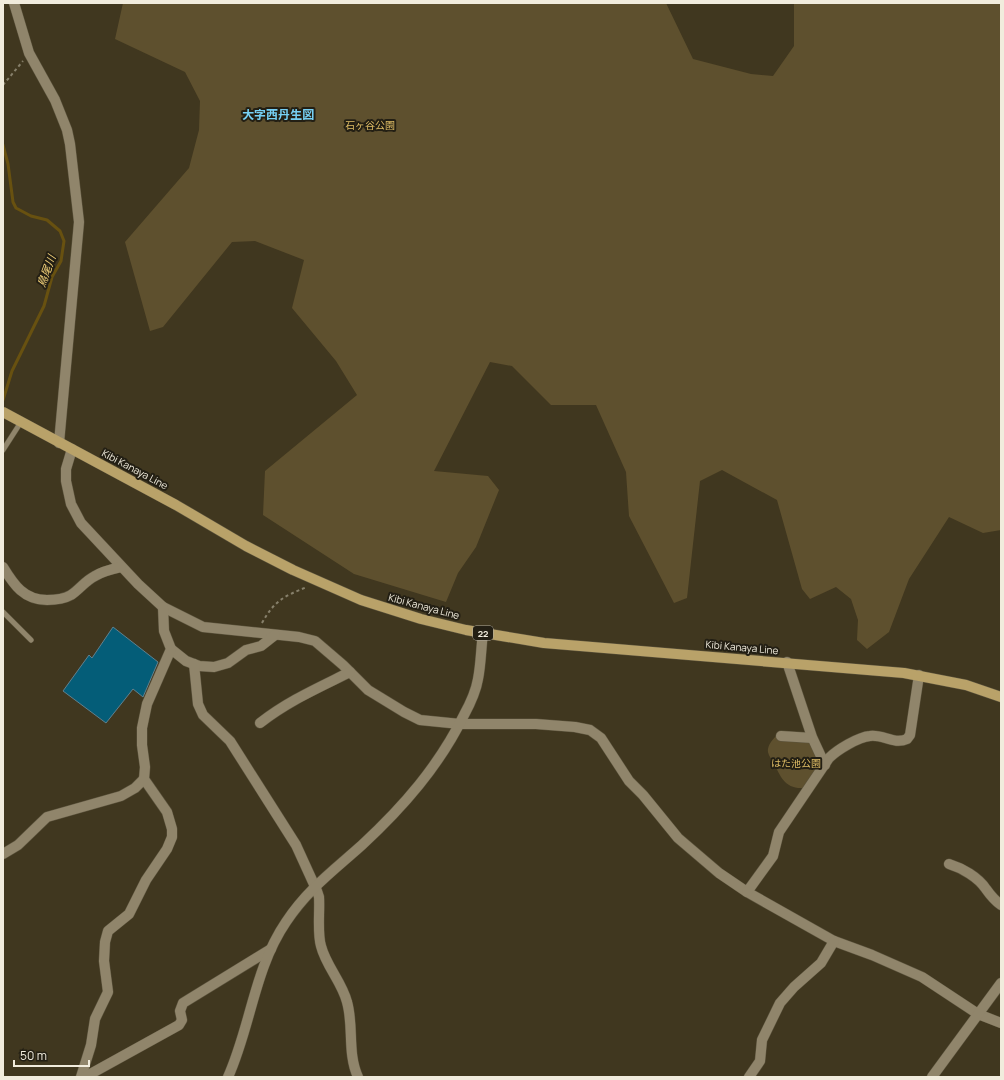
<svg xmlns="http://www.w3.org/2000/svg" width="1004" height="1080" viewBox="0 0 1004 1080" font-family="Manrope,'Noto Sans JP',sans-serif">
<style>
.green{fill:#5e502e}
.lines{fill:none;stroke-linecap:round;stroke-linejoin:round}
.stream{stroke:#685110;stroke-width:3}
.building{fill:#045d78;stroke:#61808d}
.lane-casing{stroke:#5c543e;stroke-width:6}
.street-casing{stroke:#5c543e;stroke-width:11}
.secondary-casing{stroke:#5c543e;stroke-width:11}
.primary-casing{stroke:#5c543e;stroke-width:11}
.path{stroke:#87806b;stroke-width:2;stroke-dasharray:3 3;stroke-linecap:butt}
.lane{stroke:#90856b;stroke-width:5}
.street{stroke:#90856b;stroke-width:10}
.secondary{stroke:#90856b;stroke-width:10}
.primary{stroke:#b9a269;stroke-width:10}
.labels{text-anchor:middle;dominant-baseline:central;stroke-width:4;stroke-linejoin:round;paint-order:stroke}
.shield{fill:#231f14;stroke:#b3aea1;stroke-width:1}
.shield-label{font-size:9px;font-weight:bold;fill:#f1ecdd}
.park-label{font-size:10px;fill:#dfbd65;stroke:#231f14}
.street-label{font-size:10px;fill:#f1ecdd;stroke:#231f14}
.water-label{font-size:11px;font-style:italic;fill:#f4d27a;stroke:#231f14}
.quarter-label{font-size:12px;font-weight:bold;fill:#76d0f4;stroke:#231f14}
</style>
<rect width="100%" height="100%" fill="#40371f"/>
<!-- green -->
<g class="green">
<path d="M123,3H666L693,59L751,74L773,76L794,46V3H1001V530L983,533L949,517L909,579L889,632L867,649L857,640L858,620L851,599L836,587L810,599L802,589L777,500L722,470L700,481L687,598L674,603L629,516L626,472L596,405H551L512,366L490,362L434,471L488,476L499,490L476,547L458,573L446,602L354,574L263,515L265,471L357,395L336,361L292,308L304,260L255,241L232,242L163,327L150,331L125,242L189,168L199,130L200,101L185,72L115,39Z"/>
<path d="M778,733L808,735L820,765L803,788C785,789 780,776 774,763C771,758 767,754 768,749C769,742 775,738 778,733Z"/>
</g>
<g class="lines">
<!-- stream -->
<path class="stream" d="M3,145L8,164L13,202L16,208L31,216L47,220L60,231L64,241L61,261L52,277L44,306L12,371L3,400"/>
</g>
<!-- building -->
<path class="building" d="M113,627L158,662L143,697L133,689L106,723L63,691L89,655L92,658Z"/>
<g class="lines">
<!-- lane casing -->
<g class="lane-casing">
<g id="lane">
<path d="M3,450L21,422"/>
<path d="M3,612L31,640"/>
</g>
</g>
<!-- street casing -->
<g class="street-casing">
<g id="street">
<path d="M14,3L29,53L55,100L67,130L70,144L79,222L59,443"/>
<path d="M72,449L66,469V481L71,504L81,523L138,584L163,607L203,627L299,637L315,641L343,665L368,690L404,712L420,720L460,724H536L575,727L590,730L601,738L629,781L643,795L678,838L719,873L747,892L834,941L872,955L922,977L978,1014L1001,1023"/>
<path d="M3,567C14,585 24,600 47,600C55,600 64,599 71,595C80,589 85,581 95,576C103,571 112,569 121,567"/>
<path d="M171,649L186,661L199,666L214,667L228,663L246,650L261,646L275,635"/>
<path d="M787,662L812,737L825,765"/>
<path d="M194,664L198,704L203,715L230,741L296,845L317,891L319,897C320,911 317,933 321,946C326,966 342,982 347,1002C354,1026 347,1053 358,1077"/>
<path d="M260,723C288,701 318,688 350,672"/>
<path d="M781,736L812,738"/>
<path d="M3,854L18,845L47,817L121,796L135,788L144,779"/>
<path d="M949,864C962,868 978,877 986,889C991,896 994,900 1001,905"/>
<path d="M747,892L773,856L779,832L829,758C837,750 858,737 870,736C883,734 894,745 907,739L910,735L919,675"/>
<path d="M81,1077L91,1045L95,1019L108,992L104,961L105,942L108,931L129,914L146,880L167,849L172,837V829L167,812L144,779L145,767L142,745V728L147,704L171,649L164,631L163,607"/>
<path d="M85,1077L179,1025L182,1020L180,1011L183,1003L271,949"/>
<path d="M749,1077L760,1061L762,1040L780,1003L794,987L821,963L834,941"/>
<path d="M932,1077L1001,983"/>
</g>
</g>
<!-- secondary casing -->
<g class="secondary-casing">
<path id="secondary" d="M228,1077C251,1026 254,969 286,922C308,889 333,871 362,845C403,807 439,766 464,715C470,704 476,691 478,679C481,664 481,648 483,633"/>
</g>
<!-- primary casing -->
<g class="primary-casing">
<path id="primary" d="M3,412L176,505L246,546L293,570L361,600L421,619L466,630L544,643L904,673L966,685L1001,697"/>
</g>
<!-- path -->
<g class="path">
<path d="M3,85L23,61"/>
<path d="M262,623C274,601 284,596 307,587"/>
</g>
<!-- lane -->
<use href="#lane" class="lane"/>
<!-- street -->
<use href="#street" class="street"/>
<!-- secondary -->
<use href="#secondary" class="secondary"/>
<!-- primary -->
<use href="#primary" class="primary"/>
</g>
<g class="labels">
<!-- shield labels -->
<rect class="shield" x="473" y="626" width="20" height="14" rx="3"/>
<g class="shield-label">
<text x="483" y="633">22</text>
</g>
<!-- park labels -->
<g class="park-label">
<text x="370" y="125">石ヶ谷公園</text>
<text x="796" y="763">はた池公園</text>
</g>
<!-- street labels -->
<g class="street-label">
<text transform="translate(135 469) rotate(28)">Kibi Kanaya Line</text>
<text transform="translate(424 606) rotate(15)">Kibi Kanaya Line</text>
<text transform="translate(742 647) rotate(5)">Kibi Kanaya Line</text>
</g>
<!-- water labels -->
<g class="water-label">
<text transform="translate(46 271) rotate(-70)">鳥尾川</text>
</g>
<!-- quarter labels -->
<g class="quarter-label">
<text x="278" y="114">大字西丹生図</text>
</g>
</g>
<!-- border -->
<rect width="1004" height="1080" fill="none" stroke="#f1ecdd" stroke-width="8"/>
<!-- scale -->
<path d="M14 1060v6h75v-6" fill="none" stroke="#f1ecdd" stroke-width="2"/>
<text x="20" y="1060" font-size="12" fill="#f1ecdd" stroke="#231f14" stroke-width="3" paint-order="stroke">50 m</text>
</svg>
